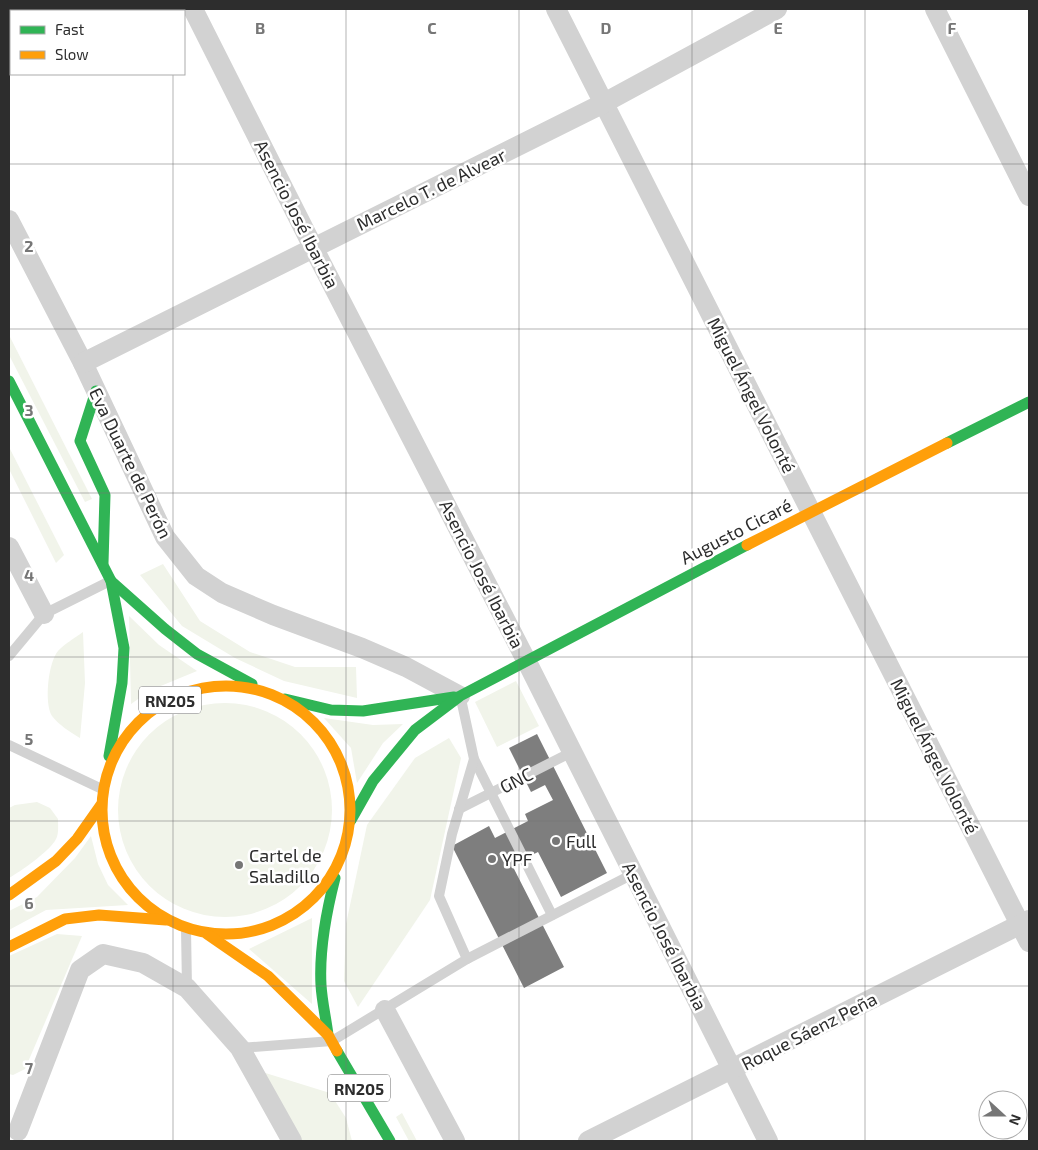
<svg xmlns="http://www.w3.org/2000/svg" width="1038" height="1150" viewBox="0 0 1038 1150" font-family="'Exo 2',sans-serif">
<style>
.green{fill:#f1f4ea}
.building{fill:#7e7e7e}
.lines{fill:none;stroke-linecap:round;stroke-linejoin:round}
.lane{stroke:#d2d2d2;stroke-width:10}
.street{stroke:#d2d2d2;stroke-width:20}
.fast{stroke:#30b455;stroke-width:11}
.slow{stroke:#ff9f0a;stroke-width:11}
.grid{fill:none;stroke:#767676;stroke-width:1;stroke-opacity:0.55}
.poi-dot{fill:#767676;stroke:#fff;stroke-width:2}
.labels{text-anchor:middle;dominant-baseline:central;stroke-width:5;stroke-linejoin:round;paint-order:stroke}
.shield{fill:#fff;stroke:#6c6c6c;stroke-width:1}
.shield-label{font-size:16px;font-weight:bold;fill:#2d2d2d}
.street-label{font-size:18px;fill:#2d2d2d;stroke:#fff}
.poi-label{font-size:18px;fill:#2d2d2d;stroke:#fff;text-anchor:start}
.grid-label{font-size:16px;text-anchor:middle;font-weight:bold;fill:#767676;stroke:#fff;stroke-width:5;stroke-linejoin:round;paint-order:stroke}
</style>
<rect width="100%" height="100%" fill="#fff"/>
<!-- green -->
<g class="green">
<path d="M9,335L92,499L85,502L9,355Z"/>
<path d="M9,447L64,555L56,563L9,469Z"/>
<path d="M163,564L200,621L250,652L295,667H356L357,698L284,681L235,658L182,626L140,575Z"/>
<path d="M129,616L159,645L197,671L151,690L131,704Z"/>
<path d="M83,632L85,683L80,738C70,732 59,725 52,716C44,703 48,663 58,651C64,644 75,638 83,632Z"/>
<path d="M516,681L539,726L497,747L475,702Z"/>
<circle cx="225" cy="810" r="107"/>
<path d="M324,718L373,725L403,724L383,743L357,783L351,748Z"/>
<path d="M449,738L461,758L430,900L358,1007L344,981L346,924L367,825L415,758Z"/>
<path d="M37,802L50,808L58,819C58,825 59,834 56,839C51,850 20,872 9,878V808L15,805Z"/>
<path d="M91,836L98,864L108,885L128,905L46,910L9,930V911L37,897L75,858Z"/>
<path d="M312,918V1004L249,949Z"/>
<path d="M57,934L82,936L25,1069L13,1075L9,1074V956Z"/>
<path d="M259,1071L330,1093L346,1118L352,1141H299Z"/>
<path d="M402,1113L417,1141H409L396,1117Z"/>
</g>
<!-- building -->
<path class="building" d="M537,734L607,873L561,897L538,852L512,865L564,967L524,988L452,846L489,826L495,838L528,821L525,814L553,800L545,785L531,792L509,748Z"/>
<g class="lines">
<!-- lane -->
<g class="lane">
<path d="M9,656L44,614L110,581"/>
<path d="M9,745L104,790"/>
<path d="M474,759L552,915"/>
<path d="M459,809L572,752"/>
<path d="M186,929L187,988"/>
<path d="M467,959L633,874"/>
<path d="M240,1048L332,1041L467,959L439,896L452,834L474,759L461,699"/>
</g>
<!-- street -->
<g class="street">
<path d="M193,9L313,247L526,660L768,1141"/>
<path d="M556,9L1029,942"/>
<path d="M935,9L1029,196"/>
<path d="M9,220L83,363L165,537L196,576L222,593L273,615L362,648L406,667L460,696"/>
<path d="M83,363L604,103L777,9"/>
<path d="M9,547L44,614"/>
<path d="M385,1010L455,1141"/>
<path d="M18,1131L80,970L103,954L143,963L187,988L240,1048L292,1141"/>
<path d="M588,1141L1029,920"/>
</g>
<!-- fast -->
<g class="fast">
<path d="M9,381L111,581L124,648L122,683L109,756"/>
<path d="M96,391L80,441L105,495L103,563"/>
<path d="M947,443L1029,402"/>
<path d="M111,581L165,629L197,654L252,684"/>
<path d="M285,699L331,710L363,711L454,697"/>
<path d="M351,820L373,781L415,730L460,696L747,545"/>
<path d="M328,1035C326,1018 322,1002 321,985C319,949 326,913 335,878"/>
<path d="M337,1051L390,1141"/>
</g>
<!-- slow -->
<g class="slow">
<path d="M747,545L947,443"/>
<circle cx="226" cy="810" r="124"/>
<path d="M9,895L56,861L77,839L101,805"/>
<path d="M207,934L268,976L328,1035L337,1051"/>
<path d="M9,947L65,919L99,915L166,920"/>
</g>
</g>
<!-- grid -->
<path class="grid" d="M173,9V11M346,9V1141M519,9V1141M692,9V1141M865,9V1141M173,74V1141M9,164H1029M9,329H1029M9,493H1029M9,657H1029M9,821H1029M9,986H1029"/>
<!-- markers -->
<g class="poi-dot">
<circle cx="556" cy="841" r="5"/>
<circle cx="492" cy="859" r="5"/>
<circle cx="239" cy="865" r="5"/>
</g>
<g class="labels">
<!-- shield labels -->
<g class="shield">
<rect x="139" y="686.5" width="62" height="27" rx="4"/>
<rect x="328" y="1074.5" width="62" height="27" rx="4"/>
</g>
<g class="shield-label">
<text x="170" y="700">RN205</text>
<text x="359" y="1088">RN205</text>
</g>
<!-- street labels -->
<g class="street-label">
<text transform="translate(431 189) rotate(-26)">Marcelo T. de Alvear</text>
<text transform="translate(297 214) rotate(63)">Asencio José Ibarbia</text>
<text transform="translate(752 395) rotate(63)">Miguel Ángel Volonté</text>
<text transform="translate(131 463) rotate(64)">Eva Duarte de Perón</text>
<text transform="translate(736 531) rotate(-27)">Augusto Cicaré</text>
<text transform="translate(482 574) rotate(63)">Asencio José Ibarbia</text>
<text transform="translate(935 756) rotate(63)">Miguel Ángel Volonté</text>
<text transform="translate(516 780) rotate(-27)">GNC</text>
<text transform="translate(665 936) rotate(63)">Asencio José Ibarbia</text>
<text transform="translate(809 1031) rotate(-27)">Roque Sáenz Peña</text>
</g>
<!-- poi labels -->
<g class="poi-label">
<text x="566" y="841">Full</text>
<text x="249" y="855">Cartel de<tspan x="249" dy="21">Saladillo</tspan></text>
<text x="502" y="859">YPF</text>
</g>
</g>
<g class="grid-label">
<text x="260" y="34">B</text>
<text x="432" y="34">C</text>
<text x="606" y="34">D</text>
<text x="778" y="34">E</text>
<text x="952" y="34">F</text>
<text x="29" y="252">2</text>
<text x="29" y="416">3</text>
<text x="29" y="581">4</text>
<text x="29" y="745">5</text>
<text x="29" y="909">6</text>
<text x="29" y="1074">7</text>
</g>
<!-- border -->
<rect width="1038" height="1150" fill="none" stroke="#2d2d2d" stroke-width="20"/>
<!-- legend -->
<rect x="10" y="10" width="175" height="65" fill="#ffffff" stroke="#ababab"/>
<rect x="20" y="26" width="25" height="8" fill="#30b455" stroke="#ababab"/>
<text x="55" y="35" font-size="15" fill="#2d2d2d">Fast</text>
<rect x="20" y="51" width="25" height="8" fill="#ff9f0a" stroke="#ababab"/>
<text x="55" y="60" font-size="15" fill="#2d2d2d">Slow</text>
<!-- north arrow -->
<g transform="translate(1003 1115) rotate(111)"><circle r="24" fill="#ffffff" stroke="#ababab"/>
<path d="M0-4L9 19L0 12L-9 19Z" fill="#767676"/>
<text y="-8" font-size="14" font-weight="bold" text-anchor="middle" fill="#2d2d2d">N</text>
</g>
</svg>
